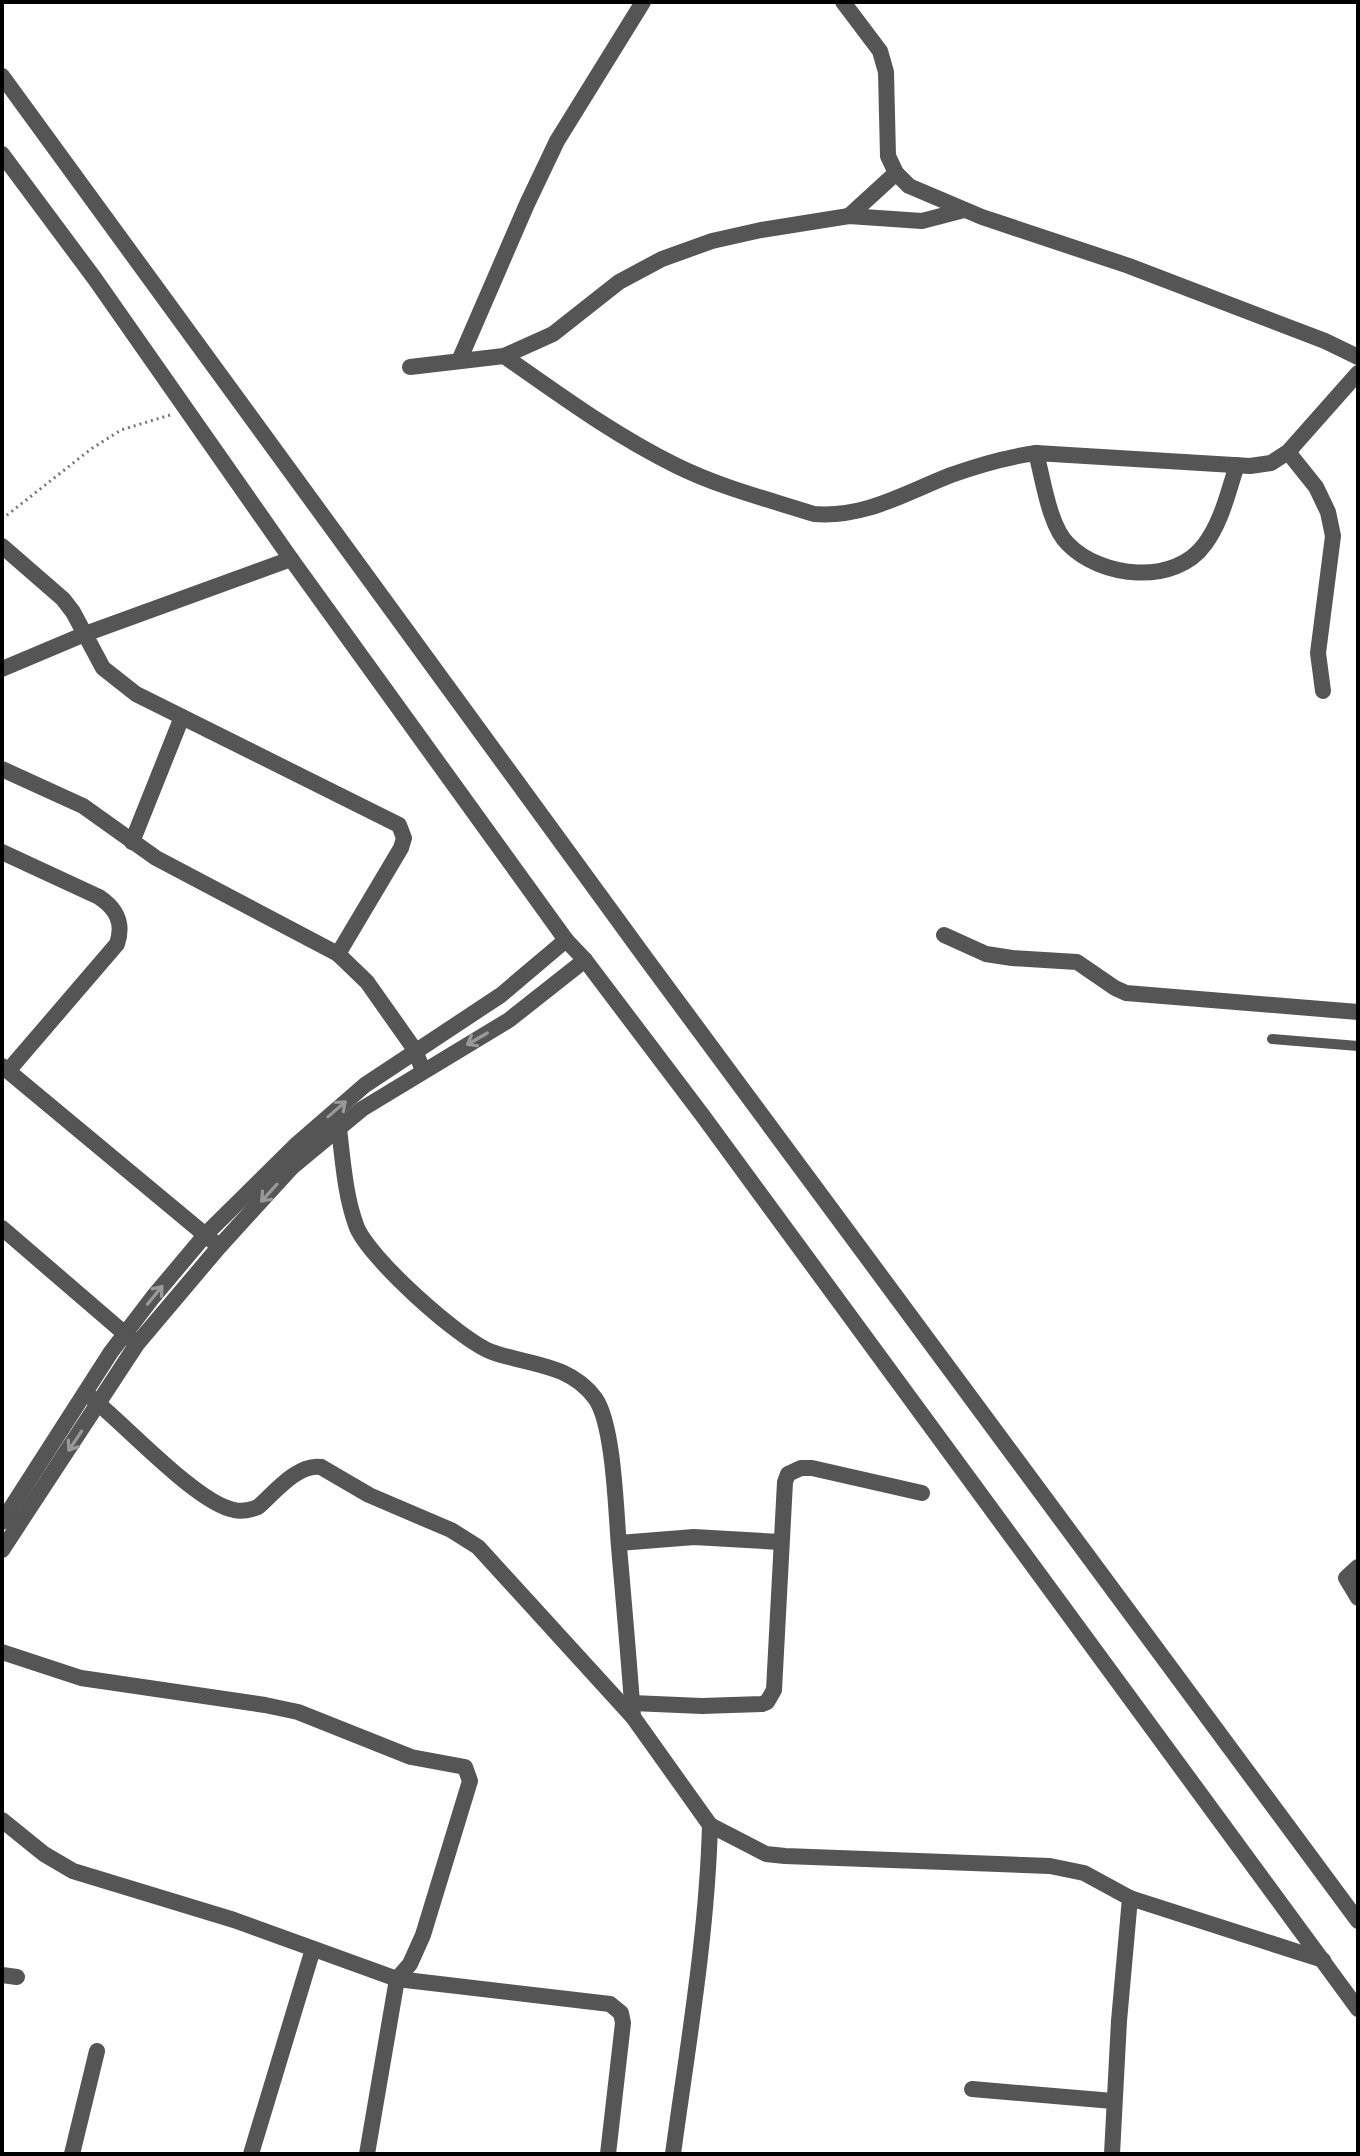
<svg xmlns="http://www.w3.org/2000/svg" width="1360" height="2156" viewBox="0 0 1360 2156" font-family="'Public Sans',sans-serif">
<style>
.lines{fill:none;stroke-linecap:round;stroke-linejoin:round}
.path{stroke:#777;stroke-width:3;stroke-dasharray:2 4;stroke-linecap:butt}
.service{stroke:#555;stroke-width:10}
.minor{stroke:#555;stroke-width:16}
.tertiary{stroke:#555;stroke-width:16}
.oneway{stroke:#999}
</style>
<rect width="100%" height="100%" fill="#fff"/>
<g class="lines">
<!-- path -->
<path class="path" d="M2,519L91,449L121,430L170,415"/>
<!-- service -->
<path class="service" d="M1272,1039L1358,1046"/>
<!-- minor -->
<g class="minor">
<path d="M843,2L880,51L886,72L888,156L896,173L909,186L982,217L1129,266L1325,341L1358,357"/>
<path d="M2,154L95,279L291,559L566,940"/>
<path d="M849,216L896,173"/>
<path d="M504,356C560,395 614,435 675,465C719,487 767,499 814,514C865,518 905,493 951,475C979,465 1007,457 1036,453L1250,466L1271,463L1288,452L1358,373"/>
<path d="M459,361L527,204L557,141L643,2"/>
<path d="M410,367L504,356L553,334L619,282L662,259L712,241L761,230L849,216L922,221L964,210"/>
<path d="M1288,452L1316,487L1328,512L1333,536L1318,653L1323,691"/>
<path d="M1036,453C1043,478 1049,526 1068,544C1101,578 1175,586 1205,544C1222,521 1228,492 1237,465"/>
<path d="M2,546L63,599L73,612L103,668L136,694L399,825L404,838L401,848L338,954"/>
<path d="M2,669L85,634L291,559"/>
<path d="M2,769L83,806L156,858L338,954L367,982L415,1050L423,1071"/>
<path d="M132,842L182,717"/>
<path d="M2,852L99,897C117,909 124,923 117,944L8,1071"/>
<path d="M944,935L986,954L1012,958L1077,962L1115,988L1126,993L1358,1012"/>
<path d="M2,1066L215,1243"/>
<path d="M339,1129C343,1161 345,1195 356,1225C366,1256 461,1341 492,1352C528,1365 569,1363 595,1398C614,1424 616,1513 619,1547C624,1604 629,1660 633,1717"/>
<path d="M88,1395C123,1422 196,1503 234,1510C242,1512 250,1510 258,1507C274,1493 298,1463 321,1467L369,1495L451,1530L478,1547L633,1717L710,1825L766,1854L785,1856L1050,1866L1084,1873L1130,1898L1323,1960"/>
<path d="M619,1543L694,1537L780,1542"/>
<path d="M1358,1567L1346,1578L1358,1598"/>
<path d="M2,1652L81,1678L265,1705L298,1712L411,1757L465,1767L470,1781L423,1935L410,1964L397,1979L367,2154"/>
<path d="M632,1703L702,1706L762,1704L767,1702L774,1690L785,1482L788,1474L801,1468H812L922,1493"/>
<path d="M2,1820L44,1854L73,1871L234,1920L397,1979L610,2004L621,2013L623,2023L608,2154"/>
<path d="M2,1975L17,1977"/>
<path d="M972,2089L1113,2101"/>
<path d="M72,2154L97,2051"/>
<path d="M251,2154L313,1949"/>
<path d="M673,2154C688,2044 707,1935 710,1825"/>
<path d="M1112,2154L1119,2021L1130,1898"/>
</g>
<!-- tertiary -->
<g class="tertiary">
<path d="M2,76L647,960L1358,1921"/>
<path d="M2,1228L131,1339"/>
<path d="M2,1522L111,1352L153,1297L206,1234L297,1144L365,1085L501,995L566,940L585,960L703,1116L1358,2009"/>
<path d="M2,1550L137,1344L219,1247L292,1167L362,1109L509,1020L585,960"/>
</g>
</g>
<!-- one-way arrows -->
<defs><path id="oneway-shaft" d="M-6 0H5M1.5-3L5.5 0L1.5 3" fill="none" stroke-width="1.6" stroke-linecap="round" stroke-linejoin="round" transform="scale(2)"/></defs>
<g class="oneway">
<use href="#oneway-shaft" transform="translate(477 1039) rotate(150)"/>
<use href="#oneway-shaft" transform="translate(337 1109) rotate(-41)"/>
<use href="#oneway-shaft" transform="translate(269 1193) rotate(132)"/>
<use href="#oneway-shaft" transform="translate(155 1295) rotate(-51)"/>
<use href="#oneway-shaft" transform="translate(75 1441) rotate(124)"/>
</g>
<!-- border -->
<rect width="1360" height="2156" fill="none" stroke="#000000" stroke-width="8"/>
</svg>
